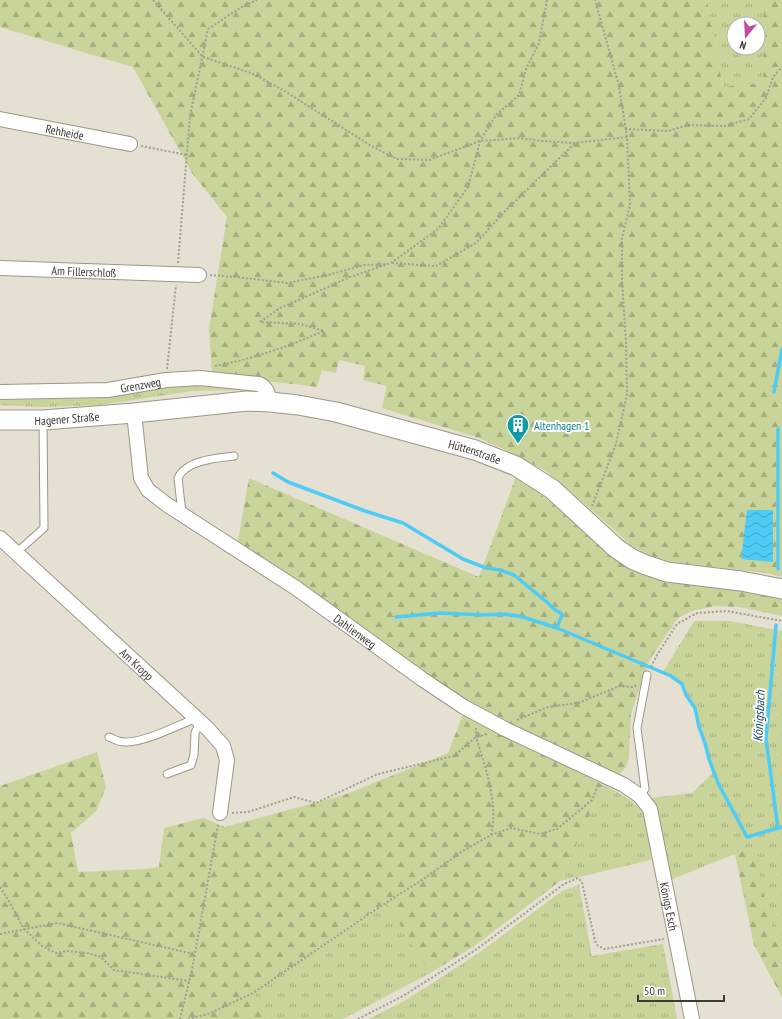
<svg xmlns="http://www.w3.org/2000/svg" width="782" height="1019" viewBox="0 0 782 1019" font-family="'PT Sans Narrow',sans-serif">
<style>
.grass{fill:url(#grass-tufts);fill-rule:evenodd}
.forest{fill:url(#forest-firs)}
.water{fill:url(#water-waves)}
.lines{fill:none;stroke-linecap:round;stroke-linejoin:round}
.stream{stroke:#4eccf6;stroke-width:3.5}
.service-casing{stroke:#9b9688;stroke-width:9}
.minor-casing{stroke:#9b9688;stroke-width:16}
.secondary-casing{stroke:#9b9688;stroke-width:21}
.path{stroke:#a19d92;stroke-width:2;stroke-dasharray:2 2;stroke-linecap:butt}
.service{stroke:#fff;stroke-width:7}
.minor{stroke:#fff;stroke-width:14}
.secondary{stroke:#fff;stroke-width:19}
.labels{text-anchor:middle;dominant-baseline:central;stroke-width:4;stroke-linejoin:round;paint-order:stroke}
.street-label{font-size:12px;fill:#3d3b35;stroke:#fff}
.culture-label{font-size:12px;fill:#0d838f;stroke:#fff;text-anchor:start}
.water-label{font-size:13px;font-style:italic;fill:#154a5b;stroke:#fff}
</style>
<defs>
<pattern id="grass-tufts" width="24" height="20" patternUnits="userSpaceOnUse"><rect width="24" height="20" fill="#c8d49a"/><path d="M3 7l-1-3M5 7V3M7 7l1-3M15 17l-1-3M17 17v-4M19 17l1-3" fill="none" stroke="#a4ad7e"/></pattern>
<pattern id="forest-firs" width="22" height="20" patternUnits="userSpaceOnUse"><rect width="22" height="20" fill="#c8d49a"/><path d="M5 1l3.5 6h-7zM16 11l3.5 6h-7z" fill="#a4ad7e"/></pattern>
<pattern id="water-waves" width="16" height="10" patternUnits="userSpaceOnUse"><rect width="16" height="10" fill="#4eccf6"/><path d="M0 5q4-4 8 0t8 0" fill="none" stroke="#42a7c8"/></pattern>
</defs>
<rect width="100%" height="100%" fill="#e5e0d1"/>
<!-- grass -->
<g class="grass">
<path d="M707,0H764V82L723,87ZM734,24H758V48H734Z"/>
<path d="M193,386L246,387L249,390L193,391L98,405L42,407L0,405V400L98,398L167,387Z"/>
<path d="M694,621H730L782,631V951L775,936L752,850L735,854L670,880L651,798L692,793L714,772L705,743L699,727L695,708L686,695L682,684L663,672Z"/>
<path d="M603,785C618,792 637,801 645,817C648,822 650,851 651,860L583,876L560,881Z"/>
<path d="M579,885L592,956L663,944L677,1019H369L406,1000L476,955L562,891Z"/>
<path d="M387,902L430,973L343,1019H269L253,993Z"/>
</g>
<!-- forest -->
<g class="forest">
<path d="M0,0H707L723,87L764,82V0H782V577L767,573L672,562L648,555L632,546L593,511L546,471L512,453L476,437L382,408L387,386L363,380L365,366L339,360L336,373L322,370L317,387C282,382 247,380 212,374L209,329L227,217L192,173L133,67L0,27Z"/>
<path d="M517,474L612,555L741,588L782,597V616L740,607L714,606L692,611L678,618L650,659L631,713L629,758L626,767L617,777L473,707L238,541L249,478L479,577Z"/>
<path d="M464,712L603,785L560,881L473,947L430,973L386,902L253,993L269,1019H0V786L97,752L106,787L96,811L71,833L78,872L145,869L159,867L164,828L203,818L225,827L344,795L448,753Z"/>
<path d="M752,849L775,936L782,951V997L754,945L735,854Z"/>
</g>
<!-- water -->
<path class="water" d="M747,510H773V562L741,559Z"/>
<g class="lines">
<!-- stream -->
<g class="stream">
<path d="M774,392L782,349"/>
<path d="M778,429V569"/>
<path d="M273,473L288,482L365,511L403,523L463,559L486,568L500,570L514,575L548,603L554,609L562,614L557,628"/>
<path d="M396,617L440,613L483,615L504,614L523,617L557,628L671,676L682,684L686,695L695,708L699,727L705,743L709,759L718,783L747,837L778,828"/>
<path d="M776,625L766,739L778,828L782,827"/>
</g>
<!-- service casing -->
<g class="service-casing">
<g id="service">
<path d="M182,513L178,478C186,460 217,458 234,456"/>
<path d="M16,553L44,528L43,420"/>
<path d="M109,737C114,739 118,742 124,742C143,743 177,726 196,718"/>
<path d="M167,774L191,765L194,755L195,733L200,722"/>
<path d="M640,796L645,789L637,728L647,675"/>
</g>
</g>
<!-- minor casing -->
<g class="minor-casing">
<g id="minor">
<path id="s1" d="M0,119L130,144"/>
<path id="s2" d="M0,268L199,275"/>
<path id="s3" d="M0,392L108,390L166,380L200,378L259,384C267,388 268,393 270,402"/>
<path id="s4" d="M134,413L141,478L148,490L166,504L296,588L422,679L464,707L505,729L624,785L640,796L650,809L692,1019"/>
<path id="s5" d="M0,538L208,729L223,746L227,760L220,813"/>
</g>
</g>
<!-- secondary casing -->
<g class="secondary-casing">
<g id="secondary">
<path id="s6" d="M0,420H43L134,413L247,401L270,402L298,405L336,412L475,450L516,466L552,489L616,548L632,559L646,565L667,572L741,581L782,589"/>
</g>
</g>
<!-- path -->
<g class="path">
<path d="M153,0L203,57L251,73L283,90L373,147L397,159L429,160L480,141L520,138L542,141L575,143L627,137"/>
<path d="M625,129L668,131L688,125L725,126L749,119L766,98L773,77L782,67"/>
<path d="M141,146L187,155"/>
<path d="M178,263L190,116L208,29L243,6L257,0"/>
<path d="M392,263L436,266L476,243L506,210L575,143"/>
<path d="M210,275L236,277L287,283L328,275L364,265L387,264"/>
<path d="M215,366C253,359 289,346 324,331L301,324L260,322L280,308L310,295L350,277L391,263L438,229L468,187L480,141L496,115L519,95L526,69L539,43L547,0"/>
<path d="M167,369L176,285"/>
<path d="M592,506L616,444L627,394L626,342L622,281V238L630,205L627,137L619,86L595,0"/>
<path d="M651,667L657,655L677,624L697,613L727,611L782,621"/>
<path d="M517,720L548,707L578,703L620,686L634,687L636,685"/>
<path d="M232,813L248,812L294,797L316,803L378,774L454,756L476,737L487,734"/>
<path d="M491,835L511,828L540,834L557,829L592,800L598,786"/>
<path d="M0,887L10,903L24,929L42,946L56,953L67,951L87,953L101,957L114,970L189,981"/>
<path d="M0,934L57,923L194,954"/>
<path d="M180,1019L192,970L218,825"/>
<path d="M188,1019L208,1014L253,993L387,902L419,882L463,851L491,835C499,805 485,766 476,737V728"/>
<path d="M358,1019L403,996L477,949L564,884L578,878L582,882L595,941L597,945L604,949L664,939"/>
</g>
<!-- service -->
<use href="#service" class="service"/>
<!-- minor -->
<use href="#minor" class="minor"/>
<!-- secondary -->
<use href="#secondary" class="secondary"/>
</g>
<!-- icons -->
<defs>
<g id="building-pin" transform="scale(1.15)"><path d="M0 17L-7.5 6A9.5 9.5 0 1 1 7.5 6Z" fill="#0f9aa8" stroke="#fff"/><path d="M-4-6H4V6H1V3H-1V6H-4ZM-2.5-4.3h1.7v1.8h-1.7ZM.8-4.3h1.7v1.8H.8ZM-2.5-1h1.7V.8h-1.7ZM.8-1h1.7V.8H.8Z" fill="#fff"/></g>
</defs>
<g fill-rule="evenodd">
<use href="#building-pin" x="518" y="425"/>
</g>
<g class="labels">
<!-- street labels -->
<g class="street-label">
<text stroke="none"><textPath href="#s1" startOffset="66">Rehheide</textPath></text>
<text stroke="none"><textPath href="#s2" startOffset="84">Am Fillerschloß</textPath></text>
<text stroke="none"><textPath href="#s3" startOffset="141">Grenzweg</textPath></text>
<text stroke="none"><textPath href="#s6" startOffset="67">Hagener Straße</textPath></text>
<text stroke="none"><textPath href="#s6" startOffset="482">Hüttenstraße</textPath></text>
<text stroke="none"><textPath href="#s4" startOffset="330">Dahlienweg</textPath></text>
<text stroke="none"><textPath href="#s5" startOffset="186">Am Kropp</textPath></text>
<text stroke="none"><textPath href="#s4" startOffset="776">Königs Esch</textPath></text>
</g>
<!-- culture labels -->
<g class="culture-label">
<text x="534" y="425">Altenhagen 1</text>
</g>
<!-- water labels -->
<g class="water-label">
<text transform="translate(759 716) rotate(-87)">Königsbach</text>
</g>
</g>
<!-- north arrow -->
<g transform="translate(746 36) rotate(198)"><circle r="19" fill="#ffffff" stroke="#b1b1ae"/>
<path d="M0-3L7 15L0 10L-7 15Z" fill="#c24ba2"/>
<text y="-6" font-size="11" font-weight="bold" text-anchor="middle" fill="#3d3b35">N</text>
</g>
<!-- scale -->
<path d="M638 995v6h86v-6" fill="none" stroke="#3d3b35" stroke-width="2"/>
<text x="644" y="995" font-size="12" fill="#3d3b35" stroke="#ffffff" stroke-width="3" paint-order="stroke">50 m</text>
</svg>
